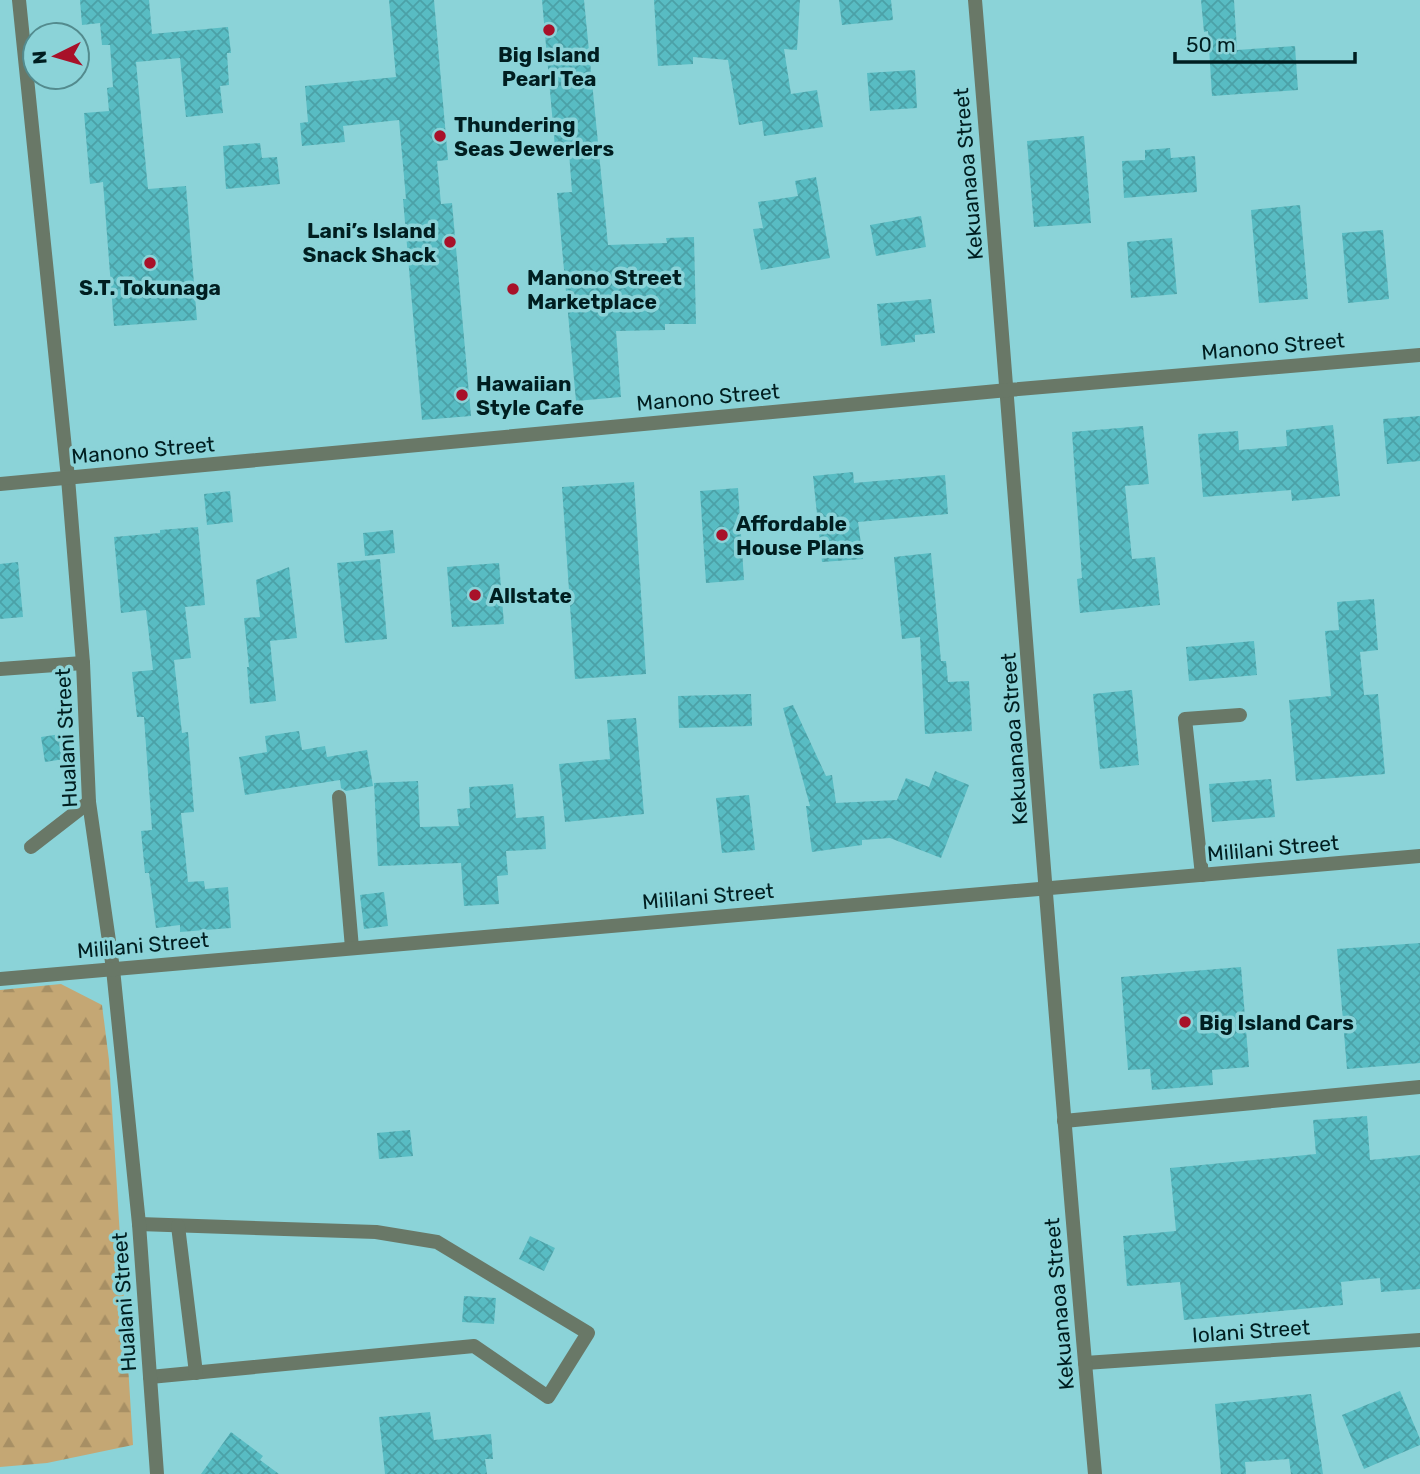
<svg xmlns="http://www.w3.org/2000/svg" width="1420" height="1474" viewBox="0 0 1420 1474" font-family="Rubik,sans-serif">
<style>
.forest{fill:url(#forest-firs)}
.building{fill:url(#building-cross-hatch)}
.lines{fill:none;stroke-linecap:round;stroke-linejoin:round}
.service{stroke:#697867;stroke-width:14}
.minor{stroke:#697867;stroke-width:14}
.tertiary{stroke:#697867;stroke-width:14}
.poi-dot{fill:#a81129;stroke:#8bd3d8;stroke-width:2.5}
.labels{text-anchor:middle;dominant-baseline:central;stroke-width:7;stroke-linejoin:round;paint-order:stroke}
.poi-label{font-size:21px;font-weight:bold;fill:#001e20;stroke:#8bd3d8;text-anchor:start}
.street-label{font-size:21px;fill:#001e20;stroke:#8bd3d8}
</style>
<defs>
<pattern id="forest-firs" width="22" height="20" patternUnits="userSpaceOnUse" patternTransform="scale(1.75)"><rect width="22" height="20" fill="#c4a774"/><path d="M5 1l3.5 6h-7zM16 11l3.5 6h-7z" fill="#a78f64"/></pattern>
<pattern id="building-cross-hatch" width="8" height="8" patternUnits="userSpaceOnUse" patternTransform="scale(1.75)"><rect width="8" height="8" fill="#58bcc3"/><path d="M0 0l8 8M0 8l8-8" fill="none" stroke="#4ba1a7"/></pattern>
</defs>
<rect width="100%" height="100%" fill="#8bd3d8"/>
<!-- forest -->
<path class="forest" d="M61,984L102,1005L109,1060L133,1445L47,1463L0,1467V990Z"/>
<!-- building -->
<g class="building">
<path d="M80,0H149L152,34L228,27L231,53H227L229,85L220,86L223,113L186,117L180,58L136,62L148,189L186,186L197,320L114,326L103,182L90,184L84,113L109,111L107,88L113,87L110,45H102L100,23L82,25Z"/>
<path d="M389,0H434L448,160L437,161L441,204L452,203L471,416L422,420L403,199H406L399,120L343,126L345,142L302,146L300,123L308,122L305,86L396,77Z"/>
<path d="M542,0H584L608,245L667,243L666,238L694,237L696,324H665V330L616,331L621,397L576,401L557,193L572,192L569,152H566L565,147L555,148Z"/>
<path d="M654,0H800L797,50L784,49L791,94L817,90L823,127L764,136L762,121L739,125L728,60L693,57V64L658,66Z"/>
<path d="M839,0H891L893,20L842,25Z"/>
<path d="M1201,0H1234L1237,50L1295,46L1298,90L1212,96L1208,31L1204,32Z"/>
<path d="M915,70L917,108L870,111L867,73Z"/>
<path d="M1084,136L1091,223L1034,227L1027,141Z"/>
<path d="M260,143L262,158L277,157L280,184L226,189L223,146Z"/>
<path d="M1170,148L1171,158L1195,156L1197,192L1124,198L1122,161L1145,160V150Z"/>
<path d="M816,177L830,258L761,270L753,229L763,228L758,202L798,196L795,181Z"/>
<path d="M1300,205L1308,299L1259,303L1251,210Z"/>
<path d="M921,216L926,247L876,256L870,225Z"/>
<path d="M1383,230L1389,299L1348,303L1342,233Z"/>
<path d="M1172,238L1177,294L1131,298L1127,242Z"/>
<path d="M931,299L935,333L915,335V342L881,346L877,304Z"/>
<path d="M1420,416V461L1387,464L1383,419Z"/>
<path d="M1333,425L1340,496L1292,501L1291,490L1203,497L1198,434L1238,431L1239,450L1287,446L1286,430Z"/>
<path d="M1143,426L1149,484L1125,486L1132,559L1155,557L1160,605L1080,613L1077,579L1082,578L1072,432Z"/>
<path d="M853,472L854,483L945,475L948,514L858,522L863,559L822,562L813,476Z"/>
<path d="M634,482L646,674L575,679L562,487Z"/>
<path d="M738,488L744,580L706,583L700,491Z"/>
<path d="M230,491L233,522L207,525L204,494Z"/>
<path d="M198,527L205,605L185,607L191,658L174,660L182,733L188,732L194,812L181,813L188,882L204,881L205,889L228,887L231,928L180,932V925L156,928L149,873H145L141,831L152,830L144,717H137L132,672L153,670L146,610L121,613L114,537L160,533V530Z"/>
<path d="M393,530L395,553L365,556L363,533Z"/>
<path d="M931,553L941,661H946L948,682L969,681L972,731L925,734L920,637L902,639L894,557Z"/>
<path d="M380,559L387,639L345,643L337,563Z"/>
<path d="M18,562L23,617L0,619V564Z"/>
<path d="M499,563L504,624L452,627L447,567Z"/>
<path d="M289,567L297,638L270,641L276,701L250,704L247,667H249L244,618L260,617L256,580Z"/>
<path d="M1374,599L1378,650L1360,652L1364,695L1378,694L1385,774L1296,781L1289,700L1331,696L1325,631L1339,630L1337,602Z"/>
<path d="M1254,641L1257,675L1189,681L1186,647Z"/>
<path d="M1132,690L1139,765L1100,769L1093,694Z"/>
<path d="M751,694L752,726L679,728L678,696Z"/>
<path d="M793,705L826,776L832,775L836,803L897,800L906,778L929,787L935,771L969,785L941,858L890,838L862,840V845L812,852L806,806H810L783,708Z"/>
<path d="M636,718L644,814L565,822L559,764L610,759L607,720Z"/>
<path d="M299,731L302,750L325,746L327,757L367,750L373,786L346,791L341,788L340,780L245,795L239,757L267,752L265,736Z"/>
<path d="M67,733L71,758L45,762L41,737Z"/>
<path d="M1271,779L1275,817L1212,822L1209,784Z"/>
<path d="M418,781L420,827L459,826L457,809L470,808L469,787L513,784L516,818L544,816L546,849L506,851L508,875L497,876L499,904L464,906L461,863L378,866L374,783Z"/>
<path d="M749,795L755,850L722,853L716,798Z"/>
<path d="M384,892L388,926L364,929L360,895Z"/>
<path d="M1420,943V1063L1347,1069L1337,949Z"/>
<path d="M1241,967L1249,1067L1212,1070L1213,1085L1152,1090L1150,1069L1128,1070L1121,977Z"/>
<path d="M1367,1116L1370,1160L1420,1155V1289L1381,1292L1380,1278L1341,1282L1343,1305L1184,1320L1180,1282L1127,1286L1123,1236L1176,1231L1170,1168L1316,1154L1313,1120Z"/>
<path d="M410,1130L413,1156L379,1159L377,1133Z"/>
<path d="M530,1236L555,1248L544,1271L519,1259Z"/>
<path d="M464,1296L496,1298L494,1324L462,1322Z"/>
<path d="M1400,1391L1420,1439V1445L1364,1469L1342,1415Z"/>
<path d="M1311,1394L1323,1474H1291L1289,1459L1245,1462L1246,1474H1221L1215,1404Z"/>
<path d="M430,1412L434,1440L491,1434L493,1459H485L487,1474H385L379,1417Z"/>
<path d="M231,1432L263,1456L260,1460L279,1474H201Z"/>
</g>
<g class="lines">
<!-- service -->
<g class="service">
<path d="M0,669L83,663"/>
<path d="M339,797L352,948"/>
<path d="M31,847L89,802"/>
<path d="M1202,875L1185,719L1240,715"/>
<path d="M1064,1121L1420,1087"/>
<path d="M139,1224L376,1232L437,1242L588,1333L548,1397L474,1346L150,1377"/>
<path d="M178,1226L196,1373"/>
</g>
<!-- minor -->
<g class="minor">
<path d="M19,0L68,478L83,663L89,802L113,969L139,1224L157,1474"/>
<path d="M0,979L1420,856"/>
<path d="M1085,1363L1420,1340"/>
</g>
<!-- tertiary -->
<g class="tertiary">
<path d="M975,0C1016,491 1050,983 1095,1474"/>
<path d="M0,484L1008,390L1420,355"/>
</g>
</g>
<!-- markers -->
<g class="poi-dot">
<circle cx="549" cy="30" r="7"/>
<circle cx="440" cy="136" r="7"/>
<circle cx="450" cy="242" r="7"/>
<circle cx="150" cy="263" r="7"/>
<circle cx="513" cy="289" r="7"/>
<circle cx="462" cy="395" r="7"/>
<circle cx="722" cy="535" r="7"/>
<circle cx="475" cy="595" r="7"/>
<circle cx="1185" cy="1022" r="7"/>
</g>
<g class="labels">
<!-- poi labels -->
<g class="poi-label">
<text x="549" y="54" text-anchor="middle">Big Island<tspan x="549" dy="24">Pearl Tea</tspan></text>
<text x="454" y="124">Thundering<tspan x="454" dy="24">Seas Jewerlers</tspan></text>
<text x="436" y="230" text-anchor="end">Lani’s Island<tspan x="436" dy="24">Snack Shack</tspan></text>
<text x="527" y="277">Manono Street<tspan x="527" dy="24">Marketplace</tspan></text>
<text x="150" y="287" text-anchor="middle">S.T. Tokunaga</text>
<text x="476" y="383">Hawaiian<tspan x="476" dy="24">Style Cafe</tspan></text>
<text x="736" y="523">Affordable<tspan x="736" dy="24">House Plans</tspan></text>
<text x="489" y="595">Allstate</text>
<text x="1199" y="1022">Big Island Cars</text>
</g>
<!-- street labels -->
<g class="street-label">
<text transform="translate(968 174) rotate(-95)">Kekuanaoa Street</text>
<text transform="translate(1273 346) rotate(-5)">Manono Street</text>
<text transform="translate(708 397) rotate(-5)">Manono Street</text>
<text transform="translate(143 450) rotate(-5)">Manono Street</text>
<text transform="translate(66 738) rotate(-93)">Hualani Street</text>
<text transform="translate(1014 739) rotate(-94)">Kekuanaoa Street</text>
<text transform="translate(1273 848) rotate(-5)">Mililani Street</text>
<text transform="translate(708 896) rotate(-5)">Mililani Street</text>
<text transform="translate(143 945) rotate(-5)">Mililani Street</text>
<text transform="translate(124 1302) rotate(-94)">Hualani Street</text>
<text transform="translate(1059 1304) rotate(-95)">Kekuanaoa Street</text>
<text transform="translate(1251 1331) rotate(-4)">Iolani Street</text>
</g>
</g>
<!-- north arrow -->
<g transform="translate(56 56) rotate(265)"><circle r="33" fill="#8bd3d8" stroke="#538b8e" stroke-width="2"/>
<path d="M0-5L12 26L0 18L-12 26Z" fill="#a81129"/>
<text y="-10" font-size="19" font-weight="bold" text-anchor="middle" fill="#001e20">N</text>
</g>
<!-- scale -->
<path d="M1175 52v10h180v-10" fill="none" stroke="#001e20" stroke-width="3.5"/>
<text x="1186" y="52" font-size="21" fill="#001e20" stroke="#8bd3d8" stroke-width="5" paint-order="stroke">50 m</text>
</svg>
